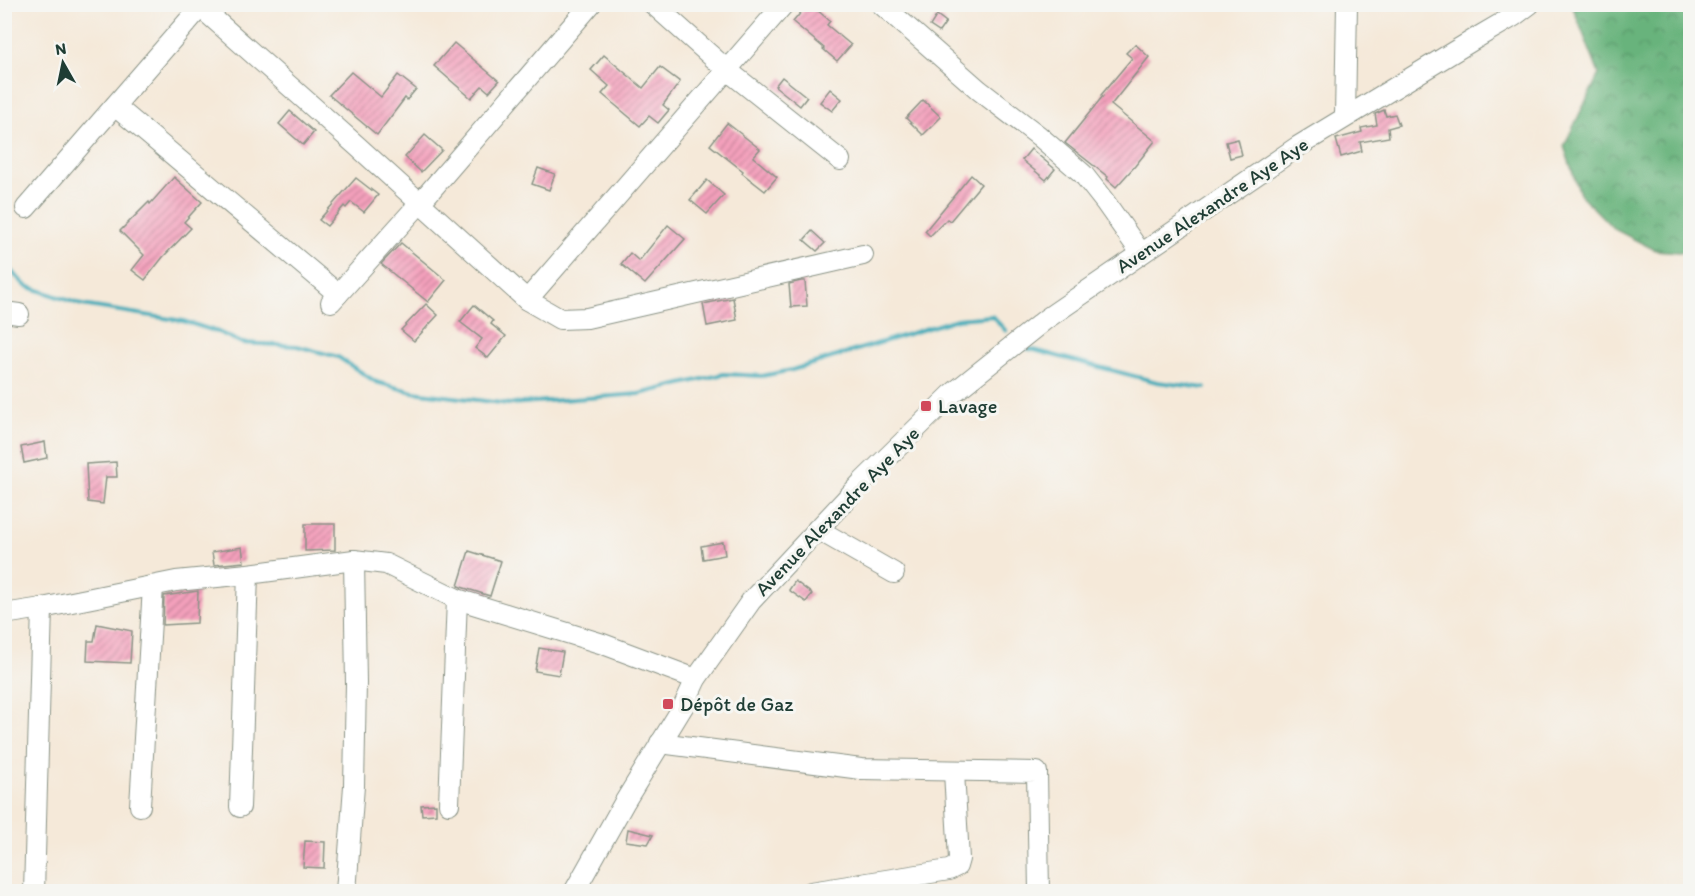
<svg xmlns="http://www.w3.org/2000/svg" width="1695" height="896" viewBox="0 0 1695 896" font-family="Itim,sans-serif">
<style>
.forest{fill:url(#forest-crowns);stroke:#447858;stroke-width:1.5}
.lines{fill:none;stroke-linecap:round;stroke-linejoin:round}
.stream{stroke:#3cabb9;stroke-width:4}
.building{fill:url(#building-hatch)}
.minor-casing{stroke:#8a9386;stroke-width:22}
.minor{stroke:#fff;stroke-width:20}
.poi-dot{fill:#d1495b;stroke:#f6f6f2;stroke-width:2}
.labels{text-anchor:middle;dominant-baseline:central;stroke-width:6;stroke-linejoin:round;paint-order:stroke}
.street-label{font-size:20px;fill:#1f3d34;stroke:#f6f6f2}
.poi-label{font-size:20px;fill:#1f3d34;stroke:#f6f6f2;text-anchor:start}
</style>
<defs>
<pattern id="forest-crowns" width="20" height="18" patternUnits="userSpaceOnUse" patternTransform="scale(1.5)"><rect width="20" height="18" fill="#68b37c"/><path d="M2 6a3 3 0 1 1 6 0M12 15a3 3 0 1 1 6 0" fill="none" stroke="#559366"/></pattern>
<pattern id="building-hatch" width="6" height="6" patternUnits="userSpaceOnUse" patternTransform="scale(1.5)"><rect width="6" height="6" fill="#f4a0bc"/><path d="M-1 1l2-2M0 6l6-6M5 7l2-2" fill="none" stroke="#c5849a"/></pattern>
</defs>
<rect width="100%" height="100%" fill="#f6f6f2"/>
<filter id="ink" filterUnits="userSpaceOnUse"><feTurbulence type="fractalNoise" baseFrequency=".0167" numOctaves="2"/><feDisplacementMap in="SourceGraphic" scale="12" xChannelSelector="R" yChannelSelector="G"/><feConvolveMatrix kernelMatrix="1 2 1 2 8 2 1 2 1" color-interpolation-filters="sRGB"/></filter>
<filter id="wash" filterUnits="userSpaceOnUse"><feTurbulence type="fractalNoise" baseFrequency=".008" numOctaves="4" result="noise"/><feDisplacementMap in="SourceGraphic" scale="24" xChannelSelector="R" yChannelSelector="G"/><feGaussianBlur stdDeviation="1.35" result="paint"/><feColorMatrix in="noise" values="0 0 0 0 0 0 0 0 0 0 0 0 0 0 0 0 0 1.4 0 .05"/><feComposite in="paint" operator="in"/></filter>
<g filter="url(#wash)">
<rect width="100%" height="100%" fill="#f5e9d9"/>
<!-- forest -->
<path class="forest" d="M1572,5H1690V253L1655,250L1614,229L1580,194L1564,146L1599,74Z"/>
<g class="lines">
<!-- stream -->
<g class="stream">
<path d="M4,224L7,240V267L26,286L82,305L183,321L218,332L242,343L297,346L338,357L376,382L413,392L509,404L639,394L724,374L762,376L792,370L957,319L992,316L1006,331"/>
<path d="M1022,347L1157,382L1205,388"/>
</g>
</g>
<g id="blocks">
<!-- building -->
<g class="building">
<path d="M808,4H810L830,21L827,25L851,45L837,61L823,49L824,48L793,22Z"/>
<path d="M937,15L946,22L939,32L930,26Z"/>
<path d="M454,43L499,81L489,92L482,86L471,98L434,66Z"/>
<path d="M1135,44L1149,57L1111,105L1155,141L1135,166L1116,187L1107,179L1108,177L1065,143L1103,96L1101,95L1132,58L1126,53Z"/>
<path d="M604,55L643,88L660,67L680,82L663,105L669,110L658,123L649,116L640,126L602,94L609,86L591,70Z"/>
<path d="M351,72L381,97L398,75L416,89L407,100L405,98L377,135L329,95Z"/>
<path d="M782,77L807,97L800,106L775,86Z"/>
<path d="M830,89L842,99L832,111L820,102Z"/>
<path d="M923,100L941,117L923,135L906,118Z"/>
<path d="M1384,110L1386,116L1395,114L1399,125L1388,128L1389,137L1360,142L1362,151L1341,157L1336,139L1362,132L1361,128L1377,125L1375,114Z"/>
<path d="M290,111L314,132L303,145L279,124Z"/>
<path d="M727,123L760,149L753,157L777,177L765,191L742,173L743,171L710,145Z"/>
<path d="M425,135L442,150L421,172L405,157Z"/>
<path d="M1238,139L1242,155L1230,158L1226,142Z"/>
<path d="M1031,149L1055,169L1046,180L1022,160Z"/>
<path d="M538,168L555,174L549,190L532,184Z"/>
<path d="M971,175L981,184L950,221L947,219L930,236L925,231Z"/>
<path d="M174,177L202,202L184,222L191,228L163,257L145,280L132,270L144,255L120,231L149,202L150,204Z"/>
<path d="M356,178L378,195L364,212L351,202L346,208L344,206L327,226L319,220Z"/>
<path d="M707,180L724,195L707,214L690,200Z"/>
<path d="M668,225L685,239L645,284L621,264L630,253L639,261Z"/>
<path d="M812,231L825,243L817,251L804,240Z"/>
<path d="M401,243L446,280L428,302L381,264Z"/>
<path d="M801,281H805L807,306L791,307L789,284Z"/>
<path d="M733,298L737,320L707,326L703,304Z"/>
<path d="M426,304L438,315L414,341L401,330Z"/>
<path d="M474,305L493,321L491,324L506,336L488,358L475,348L482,339L460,322Z"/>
<path d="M45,442L47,458L24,463L21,447Z"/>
<path d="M116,462L117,477H106L103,504L88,502L86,464Z"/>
<path d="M305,524H335V550L305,551Z"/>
<path d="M723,542L725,555L703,559L701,546Z"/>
<path d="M242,547L244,562L214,565L212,552Z"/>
<path d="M469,551L501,561L490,596L458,586Z"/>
<path d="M795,581L812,594L806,602L789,590Z"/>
<path d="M198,591L197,623L163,625L164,596Z"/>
<path d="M97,624L132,631L130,663L87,661L88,641H94Z"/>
<path d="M539,648L563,652L559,675L535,671Z"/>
<path d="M436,804V814L422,815L421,805Z"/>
<path d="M628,829L653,835L648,844L626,841Z"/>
<path d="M305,841L325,842L324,868L303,867Z"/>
</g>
</g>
</g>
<g filter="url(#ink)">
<use href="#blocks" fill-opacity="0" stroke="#8a9386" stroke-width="1.5"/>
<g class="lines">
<!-- minor casing -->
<g class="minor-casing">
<g id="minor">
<path d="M197,4L356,145L527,300L560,319L587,318L863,255"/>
<path d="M653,4L727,70L840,160"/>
<path d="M881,4L979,90L1039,136L1083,174L1105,202L1141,253"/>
<path d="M115,106L338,294"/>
<path d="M1345,117L1347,4"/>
<path d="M26,208L203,4"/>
<path d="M527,300L784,4"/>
<path d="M331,302L420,203L591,4"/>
<path d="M4,312L19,314"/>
<path d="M817,529L894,573"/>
<path d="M4,614L42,608L176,581L248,574L354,560L386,564L457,599L603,644L696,679"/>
<path d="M660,743L861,769L1037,772L1039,892"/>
<path d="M449,804L457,599"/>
<path d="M140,806L153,586"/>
<path d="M240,807L248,574"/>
<path d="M34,892L42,608"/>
<path d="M346,892L354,786L356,683L354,560"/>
<path d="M574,892L624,803L684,705L696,679L751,601L863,481L952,394L1046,319L1297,147L1478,37L1514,16L1530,4"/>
<path d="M811,892L949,870L957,866L959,859L954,772"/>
</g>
</g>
<!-- minor -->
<use href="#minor" class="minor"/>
</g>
</g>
<!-- markers -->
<g class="poi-dot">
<rect x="920" y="400" width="12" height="12" rx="3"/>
<rect x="662" y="698" width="12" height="12" rx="3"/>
</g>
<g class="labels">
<!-- street labels -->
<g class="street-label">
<text transform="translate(1212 205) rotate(-34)">Avenue Alexandre Aye Aye</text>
<text transform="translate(837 511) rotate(-46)">Avenue Alexandre Aye Aye</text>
</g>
<!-- poi labels -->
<g class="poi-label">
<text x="938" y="406">Lavage</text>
<text x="680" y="704">Dépôt de Gaz</text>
</g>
</g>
<!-- margin -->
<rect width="1695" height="896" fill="none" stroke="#f6f6f2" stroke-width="24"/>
<!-- north arrow -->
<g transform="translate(63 63) rotate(351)" stroke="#f6f6f2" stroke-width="4.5" paint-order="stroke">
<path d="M0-4.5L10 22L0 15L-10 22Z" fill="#1f3d34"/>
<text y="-9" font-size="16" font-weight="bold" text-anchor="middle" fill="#1f3d34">N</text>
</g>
</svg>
